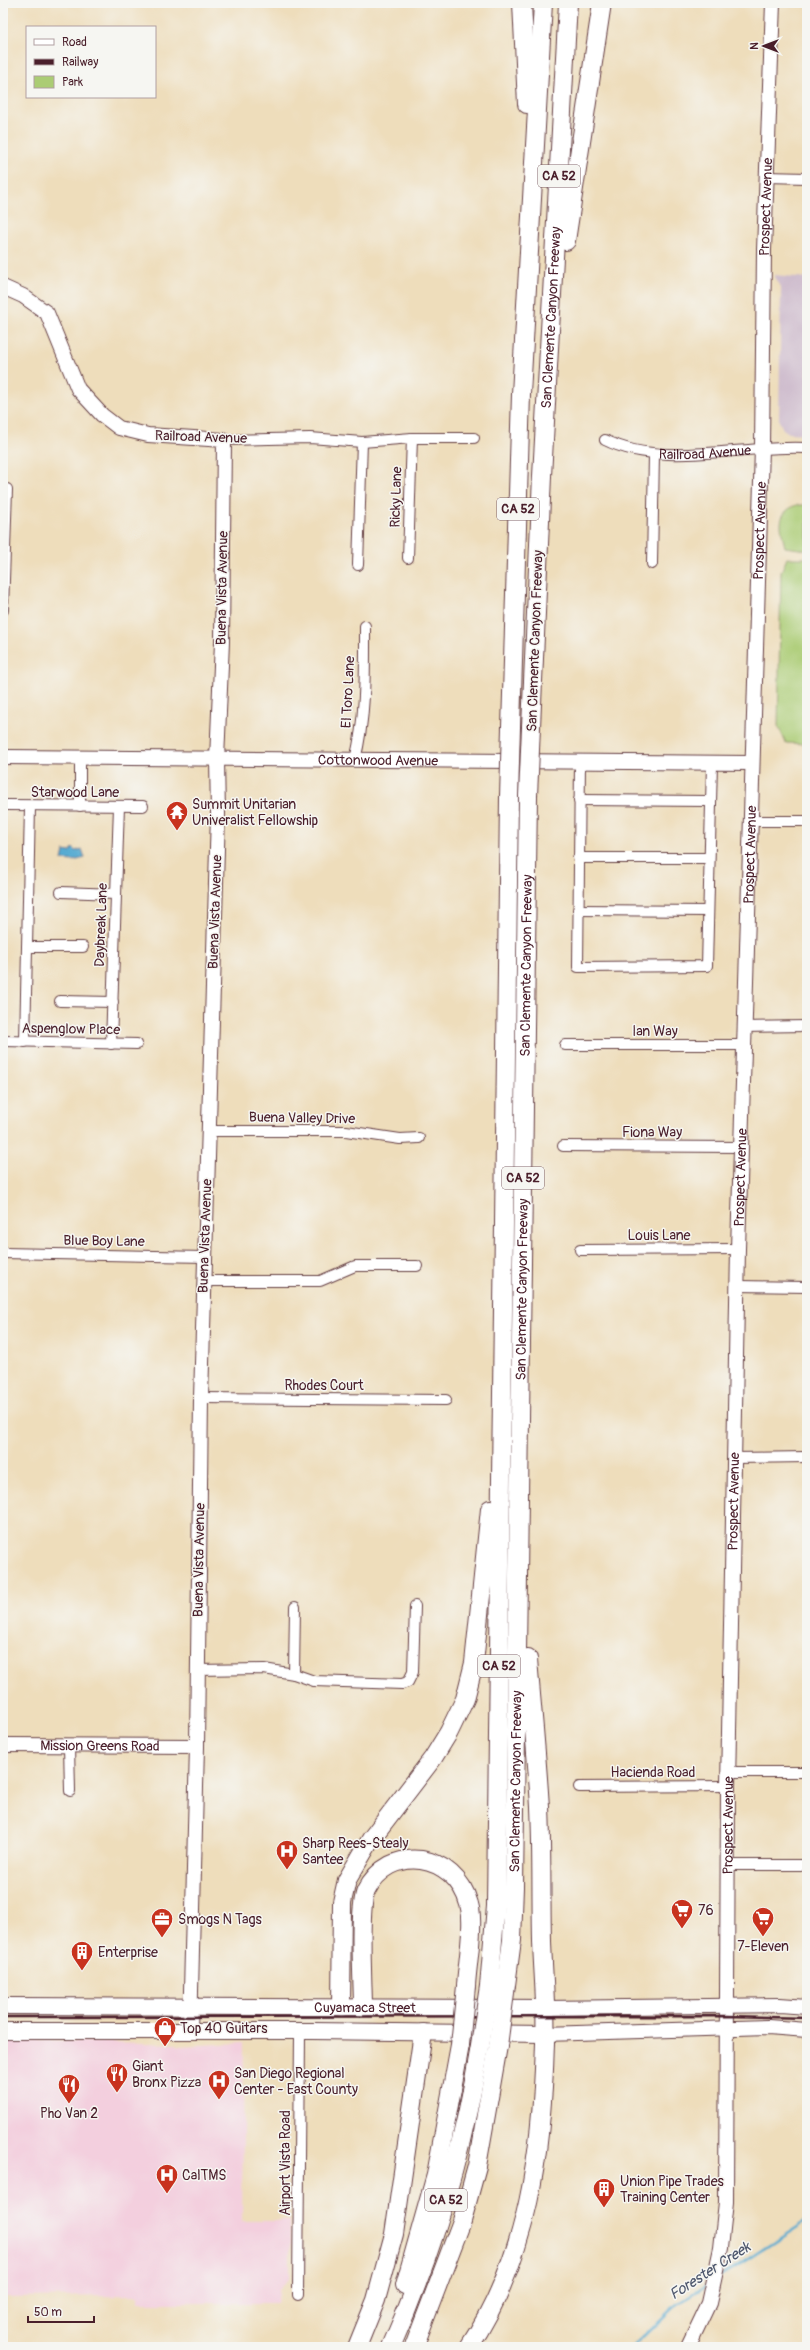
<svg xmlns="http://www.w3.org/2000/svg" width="810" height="2350" viewBox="0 0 810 2350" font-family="Pangolin,sans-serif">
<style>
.built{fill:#f3cfde}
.industrial{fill:#cfbdce}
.green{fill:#abcc74;stroke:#7a7650}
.water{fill:#55aad1;stroke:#50647e}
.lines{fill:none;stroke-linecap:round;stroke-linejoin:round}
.stream{stroke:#55aad1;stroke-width:2.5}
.street-casing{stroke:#633c41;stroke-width:12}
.secondary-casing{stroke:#633c41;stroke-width:16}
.primary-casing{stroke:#633c41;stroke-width:18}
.highway-casing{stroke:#633c41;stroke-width:20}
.street{stroke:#fff;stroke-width:10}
.secondary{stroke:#fff;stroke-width:14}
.primary{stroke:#fff;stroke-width:16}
.highway{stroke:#fff;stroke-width:18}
.rail{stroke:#4a1f2b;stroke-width:2.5}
.highway-bridge-casing{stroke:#633c41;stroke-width:20;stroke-linecap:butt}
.highway-bridge{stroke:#fff;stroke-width:18}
.labels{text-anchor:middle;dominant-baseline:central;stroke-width:3;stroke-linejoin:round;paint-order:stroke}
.shield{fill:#f6f6f2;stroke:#7e6067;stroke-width:1}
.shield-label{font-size:13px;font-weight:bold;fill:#4a1f2b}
.street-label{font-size:14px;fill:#4a1f2b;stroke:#f6f6f2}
.poi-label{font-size:14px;fill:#4a1f2b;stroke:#f6f6f2;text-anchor:start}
.water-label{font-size:15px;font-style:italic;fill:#4e576d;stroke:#f6f6f2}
</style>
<rect width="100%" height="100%" fill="#f6f6f2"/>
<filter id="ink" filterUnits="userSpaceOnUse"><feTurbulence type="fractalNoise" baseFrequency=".025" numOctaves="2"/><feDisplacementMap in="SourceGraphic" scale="8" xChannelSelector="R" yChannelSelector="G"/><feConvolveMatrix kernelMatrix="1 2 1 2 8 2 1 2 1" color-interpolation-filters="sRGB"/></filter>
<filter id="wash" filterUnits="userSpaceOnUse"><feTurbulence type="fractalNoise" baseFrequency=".012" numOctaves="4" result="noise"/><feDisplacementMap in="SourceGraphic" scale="16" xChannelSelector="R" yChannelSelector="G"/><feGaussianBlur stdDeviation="0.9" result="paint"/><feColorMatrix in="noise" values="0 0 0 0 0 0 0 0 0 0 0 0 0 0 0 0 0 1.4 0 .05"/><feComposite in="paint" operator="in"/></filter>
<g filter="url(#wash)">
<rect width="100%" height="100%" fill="#edb"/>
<!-- built -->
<path class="built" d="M3,2039L176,2044L180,2046L244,2043L242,2221H290V2278L279,2290L276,2303H138V2296L3,2297Z"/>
<!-- industrial -->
<path class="industrial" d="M774,275L807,278V434L789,433L783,429L779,421L781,287Z"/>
<!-- green -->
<g class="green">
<path d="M796,505H807V550L785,547C781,528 775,514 796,505Z"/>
<path d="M787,558H807V744L786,743L778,726L781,572Z"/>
</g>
<!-- water -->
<path class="water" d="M73,848L76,851L82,849L85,858L73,861L62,860L64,851L70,852Z"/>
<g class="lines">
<!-- stream -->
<g class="stream">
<path d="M720,2277L807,2221"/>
<path d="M632,2347L677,2304L707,2285"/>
</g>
</g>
</g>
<g filter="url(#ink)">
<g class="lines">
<!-- street casing -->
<g class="street-casing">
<g id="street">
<path d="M766,177L807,178"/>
<path d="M224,440L310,438L362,442L412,438H474"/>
<path id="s1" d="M605,440C663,469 744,444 807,448"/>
<path d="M408,558L412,438"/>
<path d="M652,564L654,454"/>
<path d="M358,565L362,442"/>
<path d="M3,610L7,489"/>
<path d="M355,760C366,717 365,670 365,626"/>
<path d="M580,762L578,967L707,966L712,763"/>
<path d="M579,800L710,801"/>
<path d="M6,805L143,806"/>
<path d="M80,806V758"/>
<path d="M750,821H807"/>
<path d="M578,858H709"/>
<path d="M61,892L116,894"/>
<path d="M578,910L708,911"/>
<path d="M27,947H83"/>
<path d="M60,1001L113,1002"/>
<path d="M743,1027L807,1026"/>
<path d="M4,1041L137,1044"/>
<path d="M25,1042L30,806"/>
<path d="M111,1044L119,806"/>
<path d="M565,1045H744"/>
<path d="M208,1131H346L400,1139L419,1138"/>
<path d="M563,1146L741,1147"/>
<path d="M580,1250L738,1249"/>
<path d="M3,1253L205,1257"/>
<path d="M204,1281H320L355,1266H417"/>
<path d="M738,1286L807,1287"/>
<path d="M201,1398L446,1400"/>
<path d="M735,1458L807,1457"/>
<path d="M197,1670L264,1669L294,1674L314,1681L402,1684L408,1682L413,1672L415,1606"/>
<path d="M294,1674L295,1607"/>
<path d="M69,1745L70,1791"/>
<path d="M728,1772H807"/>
<path d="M579,1787L728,1786"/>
<path d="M728,1865H807"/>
<path d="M298,2295L300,2031"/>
</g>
</g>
<!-- secondary casing -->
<g class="secondary-casing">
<g id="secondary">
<path d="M3,287L23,296L47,313L78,389L102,415L119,428L148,435L224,440L222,642L217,759L218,814L201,1398L197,1746L190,2032"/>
<path id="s2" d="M3,757L752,763"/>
<path id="s3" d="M3,1745L197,1746"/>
<path d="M544,2008L780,2005L807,2007"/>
<path d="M545,2034L768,2027L807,2030"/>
<path id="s4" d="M688,2347L709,2303L721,2248L726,2202L728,1786L738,1249L762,448L764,250L773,3"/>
</g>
</g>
<!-- primary casing -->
<g class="primary-casing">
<g id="primary">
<path id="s5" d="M3,2006L544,2008"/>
<path d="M3,2031H312L545,2034"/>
</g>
</g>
<!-- highway casing -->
<g class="highway-casing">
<g id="highway">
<path d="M522,3L527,104"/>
<path d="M566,241L602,3"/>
<path d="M511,727L521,394L543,3"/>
<path id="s6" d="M531,727L542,476L568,3"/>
<path id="s7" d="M506,1985L512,1940L514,1887L528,796"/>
<path d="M489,1986L496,1906L509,797"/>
<path d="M341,2007L342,1902L347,1880L371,1839L433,1758L449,1732L465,1699L474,1663L490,1509"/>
<path d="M363,2007C363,1984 358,1908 366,1891C390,1842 455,1853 469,1904C475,1923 467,1965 466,1986"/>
<path d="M405,2285L436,2175L460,2045"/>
<path d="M357,2347L376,2300L394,2234L423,2033"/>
<path d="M391,2347C434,2250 463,2151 480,2046"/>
<path d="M414,2347L462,2221L477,2166L498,2046"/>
<path d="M469,2347C529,2256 542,2150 545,2043C547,2010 543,1975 542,1941C541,1896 542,1852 540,1807C537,1758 532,1708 528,1659"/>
</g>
</g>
<!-- street -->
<use href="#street" class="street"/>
<!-- secondary -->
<use href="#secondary" class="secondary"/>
<!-- primary -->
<use href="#primary" class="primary"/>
<!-- highway -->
<use href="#highway" class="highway"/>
<!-- rail -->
<path class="rail" d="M3,2017L727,2016L807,2018"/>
<!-- highway-bridge casing -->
<g class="highway-bridge-casing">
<g id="highway-bridge">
<path d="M528,796L531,727"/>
<path d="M509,797L511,727"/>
<path d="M460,2045L466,1986"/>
<path d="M480,2046L489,1986"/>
<path d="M498,2046L506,1985"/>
</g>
</g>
<!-- highway-bridge -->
<use href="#highway-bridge" class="highway-bridge"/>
</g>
</g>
<!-- icons -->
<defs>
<g id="temple-pin" transform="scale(1.15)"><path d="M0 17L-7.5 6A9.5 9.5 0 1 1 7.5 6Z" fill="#c8321e" stroke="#f6f6f2"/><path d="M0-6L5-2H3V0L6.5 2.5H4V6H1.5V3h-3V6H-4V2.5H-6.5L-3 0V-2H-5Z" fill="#fff"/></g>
<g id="hospital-pin" transform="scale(1.15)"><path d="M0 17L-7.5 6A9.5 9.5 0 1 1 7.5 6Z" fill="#c8321e" stroke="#f6f6f2"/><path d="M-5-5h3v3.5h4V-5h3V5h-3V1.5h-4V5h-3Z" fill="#fff"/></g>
<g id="supermarket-pin" transform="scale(1.15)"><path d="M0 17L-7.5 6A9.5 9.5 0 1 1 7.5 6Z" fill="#c8321e" stroke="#f6f6f2"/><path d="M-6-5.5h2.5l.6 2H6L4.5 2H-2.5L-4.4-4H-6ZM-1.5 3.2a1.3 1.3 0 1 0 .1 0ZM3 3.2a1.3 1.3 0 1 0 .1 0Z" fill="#fff"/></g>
<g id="office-pin" transform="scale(1.15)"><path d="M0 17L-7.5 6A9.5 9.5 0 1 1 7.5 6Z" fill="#c8321e" stroke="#f6f6f2"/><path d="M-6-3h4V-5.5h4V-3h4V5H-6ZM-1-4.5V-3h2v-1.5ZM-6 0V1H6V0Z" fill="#fff"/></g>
<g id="building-pin" transform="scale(1.15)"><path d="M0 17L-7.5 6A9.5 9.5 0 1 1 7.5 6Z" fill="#c8321e" stroke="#f6f6f2"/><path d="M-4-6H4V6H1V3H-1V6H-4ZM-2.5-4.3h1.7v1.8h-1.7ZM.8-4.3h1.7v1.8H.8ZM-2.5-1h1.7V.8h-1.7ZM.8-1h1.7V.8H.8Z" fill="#fff"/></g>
<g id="shop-pin" transform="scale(1.15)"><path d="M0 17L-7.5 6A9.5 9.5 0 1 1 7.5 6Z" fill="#c8321e" stroke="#f6f6f2"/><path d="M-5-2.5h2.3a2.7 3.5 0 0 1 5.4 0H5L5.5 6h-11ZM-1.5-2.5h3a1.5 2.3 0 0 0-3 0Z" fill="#fff"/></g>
<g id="restaurant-pin" transform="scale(1.15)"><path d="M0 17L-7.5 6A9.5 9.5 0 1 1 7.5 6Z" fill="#c8321e" stroke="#f6f6f2"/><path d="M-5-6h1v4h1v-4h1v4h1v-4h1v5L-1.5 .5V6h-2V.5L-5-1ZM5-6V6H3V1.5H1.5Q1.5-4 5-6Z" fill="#fff"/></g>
</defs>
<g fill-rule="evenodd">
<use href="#temple-pin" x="177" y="812"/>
<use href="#hospital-pin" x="287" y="1851"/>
<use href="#supermarket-pin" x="682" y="1910"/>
<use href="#supermarket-pin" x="763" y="1918"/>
<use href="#office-pin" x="162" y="1919"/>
<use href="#building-pin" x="82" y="1952"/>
<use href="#shop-pin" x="165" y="2028"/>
<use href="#restaurant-pin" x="117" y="2074"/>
<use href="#hospital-pin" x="219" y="2081"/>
<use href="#restaurant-pin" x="69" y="2085"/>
<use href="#hospital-pin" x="167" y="2175"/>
<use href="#building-pin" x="604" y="2189"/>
</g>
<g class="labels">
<!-- shield labels -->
<g class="shield">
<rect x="538" y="165" width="42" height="22" rx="3"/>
<rect x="497" y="498" width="42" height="22" rx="3"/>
<rect x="502" y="1167" width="42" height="22" rx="3"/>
<rect x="478" y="1655" width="42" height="22" rx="3"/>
<rect x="425" y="2189" width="42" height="22" rx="3"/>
</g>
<g class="shield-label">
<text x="559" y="176">CA 52</text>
<text x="518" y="509">CA 52</text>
<text x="523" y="1178">CA 52</text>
<text x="499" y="1666">CA 52</text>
<text x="446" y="2200">CA 52</text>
</g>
<!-- street labels -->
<g class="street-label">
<text stroke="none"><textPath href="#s4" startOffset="2147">Prospect Avenue</textPath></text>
<text stroke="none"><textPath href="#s6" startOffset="410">San Clemente Canyon Freeway</textPath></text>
<text transform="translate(201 437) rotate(2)">Railroad Avenue</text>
<text stroke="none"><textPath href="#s1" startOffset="102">Railroad Avenue</textPath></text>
<text transform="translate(396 497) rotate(-88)">Ricky Lane</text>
<text stroke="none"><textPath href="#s4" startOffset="1823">Prospect Avenue</textPath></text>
<text transform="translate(222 588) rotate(-89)">Buena Vista Avenue</text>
<text transform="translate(535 641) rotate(-88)">San Clemente Canyon Freeway</text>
<text transform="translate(348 692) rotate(-87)">El Toro Lane</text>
<text stroke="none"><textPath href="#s2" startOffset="375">Cottonwood Avenue</textPath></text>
<text x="75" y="792">Starwood Lane</text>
<text stroke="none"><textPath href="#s4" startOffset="1499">Prospect Avenue</textPath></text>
<text transform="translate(215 912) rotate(-88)">Buena Vista Avenue</text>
<text transform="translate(101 925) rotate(-88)">Daybreak Lane</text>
<text stroke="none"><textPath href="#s7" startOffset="1020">San Clemente Canyon Freeway</textPath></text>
<text transform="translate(71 1029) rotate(1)">Aspenglow Place</text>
<text x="655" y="1031">Ian Way</text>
<text transform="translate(302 1118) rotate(1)">Buena Valley Drive</text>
<text x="652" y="1132">Fiona Way</text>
<text stroke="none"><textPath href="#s4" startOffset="1176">Prospect Avenue</textPath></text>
<text x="659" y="1235">Louis Lane</text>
<text transform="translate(205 1236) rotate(-88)">Buena Vista Avenue</text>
<text transform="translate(104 1241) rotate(1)">Blue Boy Lane</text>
<text stroke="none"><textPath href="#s7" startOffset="696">San Clemente Canyon Freeway</textPath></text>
<text x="324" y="1385">Rhodes Court</text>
<text stroke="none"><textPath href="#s4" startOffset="852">Prospect Avenue</textPath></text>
<text transform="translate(199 1560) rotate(-89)">Buena Vista Avenue</text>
<text stroke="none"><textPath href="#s3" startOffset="97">Mission Greens Road</textPath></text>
<text x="653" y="1772">Hacienda Road</text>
<text stroke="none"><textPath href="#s7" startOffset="204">San Clemente Canyon Freeway</textPath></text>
<text stroke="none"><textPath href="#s4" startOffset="528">Prospect Avenue</textPath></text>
<text stroke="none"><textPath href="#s5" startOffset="362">Cuyamaca Street</textPath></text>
<text transform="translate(285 2163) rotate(-90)">Airport Vista Road</text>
</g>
<!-- poi labels -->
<g class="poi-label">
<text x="192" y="804">Summit Unitarian<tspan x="192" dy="16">Univeralist Fellowship</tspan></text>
<text x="302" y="1843">Sharp Rees-Stealy<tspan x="302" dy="16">Santee</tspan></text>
<text x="698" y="1910">76</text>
<text x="178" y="1919">Smogs N Tags</text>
<text x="763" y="1946" text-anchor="middle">7-Eleven</text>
<text x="98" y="1952">Enterprise</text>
<text x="180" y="2028">Top 40 Guitars</text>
<text x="132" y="2066">Giant<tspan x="132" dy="16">Bronx Pizza</tspan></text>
<text x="234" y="2073">San Diego Regional<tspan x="234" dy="16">Center - East County</tspan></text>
<text x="69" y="2113" text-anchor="middle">Pho Van 2</text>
<text x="182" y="2175">CalTMS</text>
<text x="620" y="2181">Union Pipe Trades<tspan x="620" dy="16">Training Center</tspan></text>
</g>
<!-- water labels -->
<g class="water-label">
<text transform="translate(710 2271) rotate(-33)">Forester Creek</text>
</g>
</g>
<!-- margin -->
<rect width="810" height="2350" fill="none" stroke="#f6f6f2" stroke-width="16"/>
<!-- legend -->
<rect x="26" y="26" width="130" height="72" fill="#f6f6f2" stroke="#b1a0a2"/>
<rect x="34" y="39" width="20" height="6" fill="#ffffff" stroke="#b1a0a2"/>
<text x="62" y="46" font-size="12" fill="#4a1f2b">Road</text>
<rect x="34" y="59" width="20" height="6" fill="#4a1f2b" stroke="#b1a0a2"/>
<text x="62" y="66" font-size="12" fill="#4a1f2b">Railway</text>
<rect x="34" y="76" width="20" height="12" fill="#abcc74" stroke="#b1a0a2"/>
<text x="62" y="86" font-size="12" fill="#4a1f2b">Park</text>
<!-- north arrow -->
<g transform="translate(764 46) rotate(270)" stroke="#f6f6f2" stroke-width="3" paint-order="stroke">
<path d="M0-3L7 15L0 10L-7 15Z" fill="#4a1f2b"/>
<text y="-6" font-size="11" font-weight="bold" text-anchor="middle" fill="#4a1f2b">N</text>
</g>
<!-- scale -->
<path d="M28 2316v6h66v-6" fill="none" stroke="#4a1f2b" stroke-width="2"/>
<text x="34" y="2316" font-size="12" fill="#4a1f2b" stroke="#f6f6f2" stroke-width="3" paint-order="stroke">50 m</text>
</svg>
